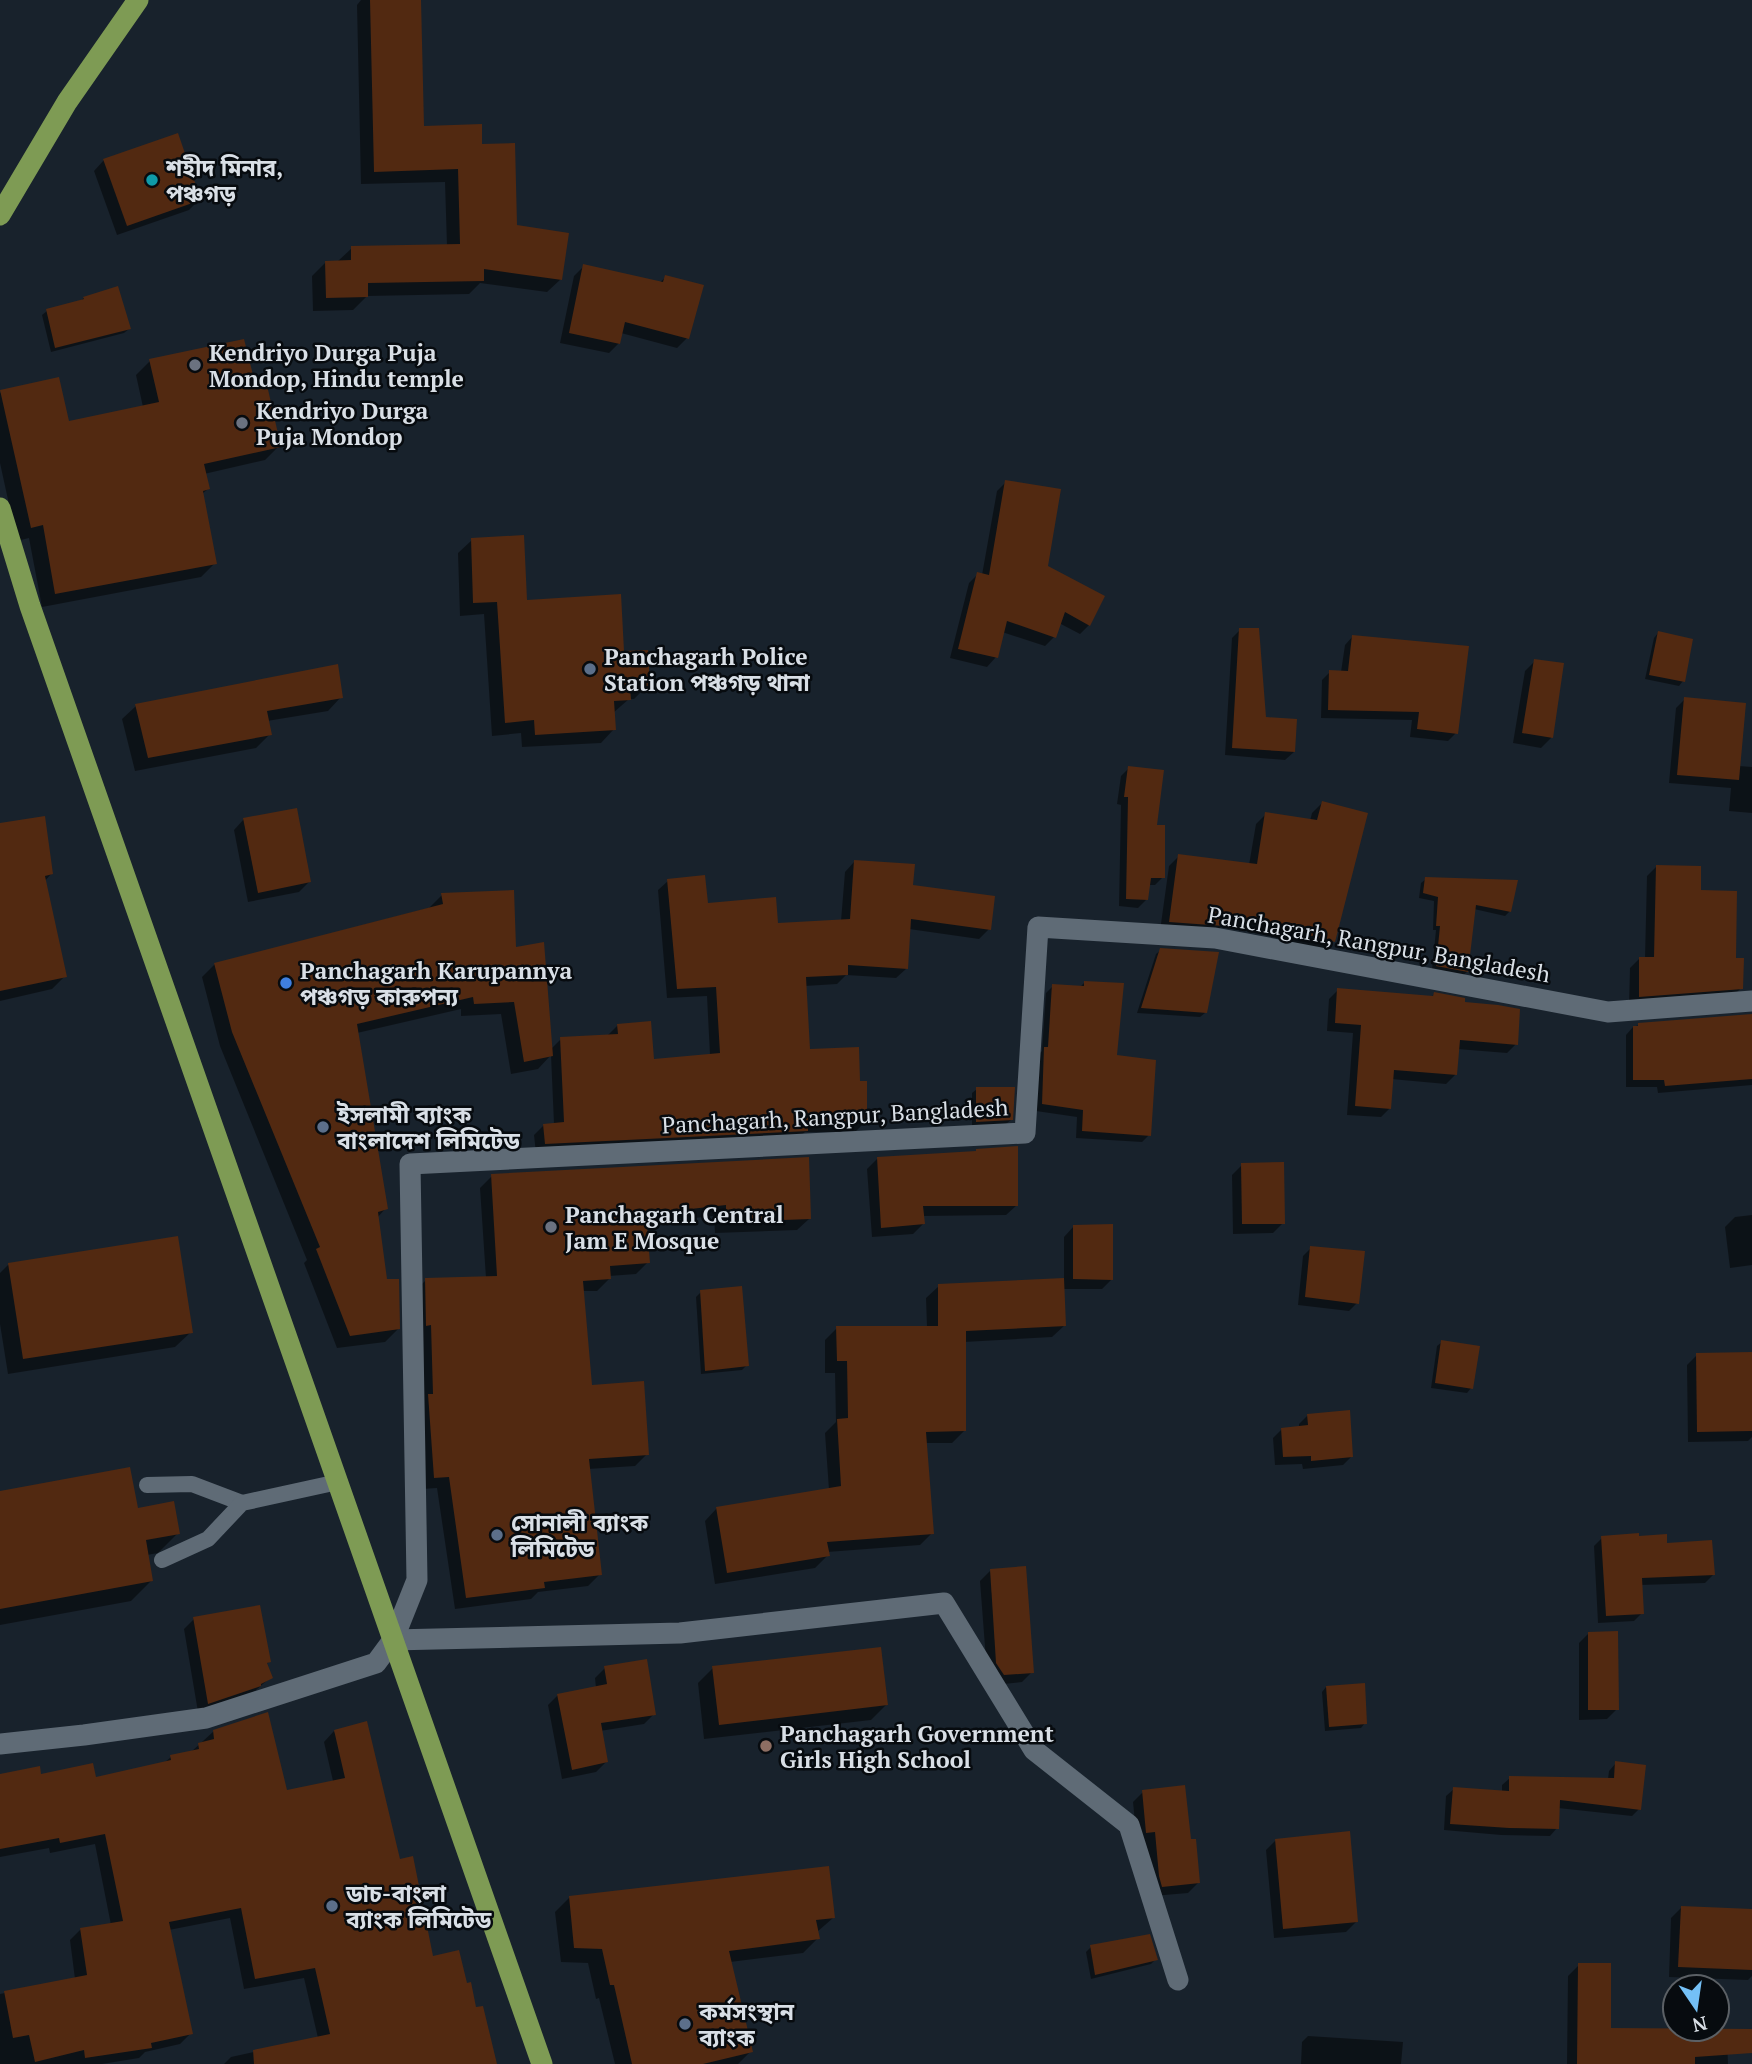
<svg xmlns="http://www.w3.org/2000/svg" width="1752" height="2064" viewBox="0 0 1752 2064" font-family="'PT Serif','Noto Sans Bengali',serif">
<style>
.shadow{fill:#0007}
.building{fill:#522911}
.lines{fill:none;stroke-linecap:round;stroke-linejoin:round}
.lane{stroke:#5f6b76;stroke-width:16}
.street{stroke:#5f6b76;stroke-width:21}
.highway{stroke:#7e9b54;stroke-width:21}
.culture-dot{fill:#0f9aa8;stroke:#070b0f;stroke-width:2.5}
.worship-dot{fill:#6b7280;stroke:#070b0f;stroke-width:2.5}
.service-dot{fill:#5c6f8a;stroke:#070b0f;stroke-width:2.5}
.shop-dot{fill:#3f7fe0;stroke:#070b0f;stroke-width:2.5}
.education-dot{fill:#8d6e63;stroke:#070b0f;stroke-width:2.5}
.labels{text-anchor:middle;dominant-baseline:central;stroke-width:5;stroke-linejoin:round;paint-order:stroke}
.poi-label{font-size:23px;font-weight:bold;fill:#d9dfe6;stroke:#070b0f;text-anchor:start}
.street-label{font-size:23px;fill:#d9dfe6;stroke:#070b0f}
</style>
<rect width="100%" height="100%" fill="#18222c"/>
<!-- shadow -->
<g class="shadow">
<path d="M361,0H419L423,127L480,145L516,227L561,279L547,292L480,283L469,294L367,296L353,310L313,311L312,276L326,262L338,261L352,248L447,246L445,182L361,184L357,5Z"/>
<path d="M104,160L199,200L189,210L117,235L94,171Z"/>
<path d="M584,266L659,283L666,277L687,338L677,348L621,333L619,343L609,353L560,343L574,276Z"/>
<path d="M84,298L129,329L124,333L51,352L42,315L47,311L79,302Z"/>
<path d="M150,361L254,389L279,446L265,460L204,474L208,489L202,494L215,563L201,577L42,607L29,538L17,541L0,463V393L1,392L67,423L143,407L136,375Z"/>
<path d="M1006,482L1046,567L1089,625L1080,634L1059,623L1054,637L1045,646L1002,632L996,657L987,667L950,658L969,583L978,574L982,575L997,491Z"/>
<path d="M472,540L526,602L623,653L648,685L634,699H629L613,713L614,729L601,743L522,747L521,733L492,736L484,614L460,616L458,553Z"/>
<path d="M1240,630L1264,719L1294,752L1285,760L1225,755L1232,638Z"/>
<path d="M1658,633L1683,681L1679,686L1645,679L1654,638Z"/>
<path d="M1353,636L1456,733L1448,741L1410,737L1412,720L1321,718L1322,680L1330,672H1341L1345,645Z"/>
<path d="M1535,661L1551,738L1541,748L1513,743L1525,671Z"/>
<path d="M341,697L328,711L267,721L270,734L256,748L135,771L122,719L136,706Z"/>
<path d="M1685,699L1739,766L1752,767V813L1729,811L1731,788L1669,783L1676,708Z"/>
<path d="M1129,768L1155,827L1163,877L1155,885H1148L1146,900L1138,908L1119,906L1121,805L1117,804L1121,776Z"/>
<path d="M1322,803L1333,941L1324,950L1248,931L1221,927L1213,935L1160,931L1169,866L1179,856L1249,865L1256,824L1266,814L1310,821L1312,813Z"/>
<path d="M244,819L309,882L299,892L248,902L234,830Z"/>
<path d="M0,824L51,874L45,881L65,976L52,989L0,1001Z"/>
<path d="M854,862L912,886L989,929L979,939L909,929L906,969L896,978L846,975L837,984L805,986L809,1051L858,1083L865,1122L855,1132H805L796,1140L536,1153L534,1135L544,1125L554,1124L551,1055L538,1069L511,1074L501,1014L461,1016V1009L357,1033L386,1208L377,1218L385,1281L398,1329L385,1342L337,1348L304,1263L307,1260L220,1046L202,977L215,964L429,908L442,895L514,949L551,1049L561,1039L608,1035L618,1025L652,1061L710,1055L707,996L667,998L658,890L668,881L706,905L776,925L841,921L845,872Z"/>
<path d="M1657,866L1699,892L1734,960L1741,988L1731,998L1629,1006L1630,968L1640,958H1645L1647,876Z"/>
<path d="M1426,879L1510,911L1505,916L1474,909L1467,972L1462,976L1432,970L1436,930H1433L1434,901L1419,898L1421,883Z"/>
<path d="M1161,950L1205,1013L1200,1017L1137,1013L1156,954Z"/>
<path d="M1085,982L1149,1135L1142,1142L1076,1138L1077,1117L1036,1111L1037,1056L1042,1051L1046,993L1053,986L1080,987Z"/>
<path d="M1338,990L1431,998L1434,994L1463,1004L1516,1044L1507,1053L1457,1049L1455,1075L1446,1084L1391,1079L1390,1108L1381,1117L1347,1115L1353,1033L1327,1031L1329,999Z"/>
<path d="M1752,1016V1085L1658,1093L1657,1087H1626V1035L1633,1027L1639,1025Z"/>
<path d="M977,1089L1011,1120L1006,1124L972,1126V1093Z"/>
<path d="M807,1159L809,1219L797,1230L715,1233L714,1216L645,1223L648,1262L636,1274L609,1276V1279L597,1291H582L590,1387L647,1454L635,1466L588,1469L600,1574L588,1586L538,1592L531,1599L455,1609L437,1488L422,1489L414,1292L426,1280L486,1278L480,1188L492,1176Z"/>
<path d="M877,1159L1017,1205L1006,1215L922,1216L923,1224L913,1234L872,1237L867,1169Z"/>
<path d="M1242,1165L1283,1223L1273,1233L1233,1234L1232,1175Z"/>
<path d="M1752,1215V1265L1730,1268L1725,1227L1735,1217Z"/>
<path d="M1074,1226L1112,1279L1102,1289H1063L1065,1325L1052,1337L964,1342L965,1430L952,1443H925L932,1533L920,1545L827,1552L828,1555L815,1568L715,1584L705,1521L717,1508L829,1490L825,1433L836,1422L835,1373H825V1340L837,1328L927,1327L926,1298L939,1286L1064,1279V1237Z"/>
<path d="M1311,1248L1357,1303L1349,1311L1298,1305L1303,1256Z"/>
<path d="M8,1265L191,1332L175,1347L8,1374L0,1324V1273Z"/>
<path d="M701,1292L747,1365L742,1370L701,1374L696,1297Z"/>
<path d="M1442,1342L1471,1388L1467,1393L1431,1388L1437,1346Z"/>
<path d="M1752,1354V1437L1748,1441L1688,1442L1687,1365L1697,1355Z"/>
<path d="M1308,1415L1352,1456L1343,1465L1303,1469L1302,1464L1275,1465L1273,1438L1282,1429L1299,1428V1424Z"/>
<path d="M0,1492L136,1510L178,1533L158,1553L147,1555L151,1581L131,1601L0,1625Z"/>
<path d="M1602,1538H1638L1666,1545L1713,1575L1705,1583L1640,1585L1642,1613L1634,1621L1598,1623L1594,1546Z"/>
<path d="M990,1571L1032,1672L1022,1682L994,1685L987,1673L980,1581Z"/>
<path d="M194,1619L269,1662L265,1665L271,1677L249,1696L198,1712L184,1629Z"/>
<path d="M1589,1633L1617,1709L1607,1719L1579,1720V1643Z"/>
<path d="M605,1668L654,1714L644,1724L600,1731L606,1762L596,1772L562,1779L548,1705L558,1695L596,1688L595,1678Z"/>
<path d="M713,1668L886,1705L871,1720L704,1739L698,1683Z"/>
<path d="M1326,1687L1365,1723L1361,1728L1325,1731L1322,1692Z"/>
<path d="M214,1731L286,1792L333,1781L324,1742L334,1731L398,1861L431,1958L465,1985L496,2064H224L231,2057L318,2038L304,1978L244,1989L230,1918L169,1930L191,2033L180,2044L145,2052L139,2058L102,2064H0V1994L75,1979L70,1940L81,1929L111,1925L95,1844L50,1853L49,1848L0,1857V1780L40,1776L94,1779L164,1763L171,1757L191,1752Z"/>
<path d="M1616,1763L1639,1809L1632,1816L1558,1808L1557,1828L1550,1836L1501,1835L1444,1830L1446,1796L1454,1789L1502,1792V1785L1510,1778L1608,1779L1609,1771Z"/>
<path d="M1143,1792L1189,1841L1198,1883L1188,1893L1153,1896L1137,1842L1133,1802Z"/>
<path d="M1276,1840L1356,1922L1346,1932L1274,1938L1266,1850Z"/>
<path d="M570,1897L833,1918L817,1932L818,1938L803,1953L730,1962L751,2051L738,2064H615L599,1998L596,1999L588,1963L561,1962L555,1912Z"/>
<path d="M1681,1908L1752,1911V1976L1748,1980L1669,1977L1671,1918Z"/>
<path d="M1091,1947L1156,1959L1151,1964L1091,1979L1086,1952Z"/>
<path d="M1579,1965L1609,2030L1727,2038L1728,2064H1567L1568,1976Z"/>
<path d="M1308,2036L1403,2042L1401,2064H1301L1302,2042Z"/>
</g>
<!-- building -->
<g class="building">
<path d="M370,0H421L424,126L482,124V144L515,143L517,225L569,233L562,280L484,269V281L368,283V297L326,298L325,261L351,260V246L460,244L458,169L374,172Z"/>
<path d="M178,133L201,200L127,226L103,159Z"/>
<path d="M583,264L663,282L665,275L704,285L689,339L625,322L620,344L569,333Z"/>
<path d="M118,286L131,329L55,348L46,309L84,299L83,297Z"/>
<path d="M244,339L256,387L267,385L281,447L204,464L210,489L203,491L217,564L55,594L43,525L31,528L0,390L59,377L69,421L159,402L149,359Z"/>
<path d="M1005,480L1061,489L1048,566L1105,596L1090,626L1065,612L1056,638L1007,621L998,658L958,649L977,572L989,575Z"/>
<path d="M524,535L527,600L621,594L624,651L648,650L650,686L630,687L631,700L614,701L616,730L535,735L534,720L505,723L497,602L473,603L471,538Z"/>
<path d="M1239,628H1259L1266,717L1297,719L1295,752L1232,748Z"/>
<path d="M1658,631L1693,639L1685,682L1649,675Z"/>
<path d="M1352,635L1469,646L1458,734L1417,729L1419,712L1328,710L1329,670L1348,671Z"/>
<path d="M1534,659L1564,663L1553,738L1522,733Z"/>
<path d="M338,664L343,698L267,711L272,735L148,758L135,704Z"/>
<path d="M1684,697L1746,703L1739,780L1677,775Z"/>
<path d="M1128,766L1164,770L1157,825H1165V878H1151L1148,900L1126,899L1128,797H1124Z"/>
<path d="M1322,801L1368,813L1335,942L1258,922L1226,917L1224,926L1169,922L1178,854L1257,864L1265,812L1317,820Z"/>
<path d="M297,808L311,882L258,893L243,818Z"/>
<path d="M45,816L53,874L45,876L67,977L0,991V823Z"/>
<path d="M854,860L915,864L913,885L995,896L991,930L911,919L908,969L848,965V975L806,977L810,1049L859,1047L860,1081H867V1123L808,1122V1131L545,1144L543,1124L564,1122L560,1037L618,1034L617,1024L651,1021L654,1059L720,1053L716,987L677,989L667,879L705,875L708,903L776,897L778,923L850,919Z"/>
<path d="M1656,865L1701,866V890L1737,891L1736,958H1744L1743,989L1639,997V957H1654Z"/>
<path d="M1425,877L1518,880L1511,912L1476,905L1468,972L1436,966L1440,926H1436L1438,897L1423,893Z"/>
<path d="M514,890L516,947L544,942L553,1056L524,1062L514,1002L474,1004L473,997L357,1024L388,1209L378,1212L387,1279H399L400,1329L350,1336L316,1249L320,1247L232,1032L214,963L443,904L441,893Z"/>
<path d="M1160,948L1219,952L1207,1013L1141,1008Z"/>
<path d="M1084,981L1124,983L1117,1055L1156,1060L1151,1136L1082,1131L1083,1110L1042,1104L1044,1047H1048L1052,984L1084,986Z"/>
<path d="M1337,988L1433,996L1434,992L1465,998V1002L1498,1005L1520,1009L1518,1045L1460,1040L1457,1075L1394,1070L1391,1109L1355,1106L1361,1025L1335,1023Z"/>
<path d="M1752,1014V1079L1665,1086L1664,1080H1633V1026H1638V1023Z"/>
<path d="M976,1087H1015L1013,1120L976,1122Z"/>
<path d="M1018,1146V1206H923L925,1224L881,1228L877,1157L976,1151V1149Z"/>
<path d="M809,1157L811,1219L726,1222V1205L646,1214L650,1263L610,1266L611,1279L583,1281L592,1385L644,1381L649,1455L589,1459L602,1575L544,1582L545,1588L466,1598L449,1477L434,1478L428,1394H433L431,1325L426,1326L425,1278L497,1276L491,1174Z"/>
<path d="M1284,1162L1285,1224H1242L1241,1163Z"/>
<path d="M1113,1224V1280L1073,1279V1225Z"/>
<path d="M178,1236L193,1333L23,1359L8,1263Z"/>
<path d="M1310,1246L1365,1251L1359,1304L1305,1297Z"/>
<path d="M1064,1278L1066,1326L966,1331V1431L926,1432L934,1534L827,1542L830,1556L727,1573L716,1507L841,1486L837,1419L848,1418L847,1361H837L836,1326H938V1284Z"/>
<path d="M742,1286L749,1366L705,1371L700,1290Z"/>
<path d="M1441,1340L1480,1346L1473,1389L1435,1383Z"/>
<path d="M1752,1352V1431L1697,1432L1696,1353Z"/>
<path d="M1350,1410L1353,1457L1311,1461V1456L1283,1457L1281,1428L1308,1425L1307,1414Z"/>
<path d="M130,1467L138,1508L174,1501L180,1534L146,1540L153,1581L0,1609V1491Z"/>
<path d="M1639,1533V1536L1667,1534V1543L1712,1540L1715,1575L1642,1578L1644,1614L1606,1616L1601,1536Z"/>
<path d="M1026,1566L1034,1673L1004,1675L996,1663L990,1569Z"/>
<path d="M260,1605L271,1662L267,1663L273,1678L261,1684V1686L208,1704L193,1617Z"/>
<path d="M1618,1631L1619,1710H1588V1632Z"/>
<path d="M881,1647L888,1705L719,1725L712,1666Z"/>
<path d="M647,1659L656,1715L601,1723L608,1762L572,1770L557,1694L607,1684L604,1666Z"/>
<path d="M1365,1683L1367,1724L1329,1727L1326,1686Z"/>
<path d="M268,1712L287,1790L345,1778L334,1730L367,1721L400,1859L413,1856L433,1956L459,1950L467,1983L471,1982L476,2007L483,2006L497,2064H254L253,2050L330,2034L315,1968L255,1979L241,1908L169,1922L193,2034L151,2043L152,2048L85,2058L84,2050L35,2062L29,2035L13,2038L4,1991L87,1975L80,1928L123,1921L105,1834L60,1843L59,1838L0,1849V1774L40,1766L41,1774L93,1763L96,1777L171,1760L170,1755L199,1749L198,1743L214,1739L213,1730Z"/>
<path d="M1615,1761L1646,1765L1641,1810L1560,1800L1559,1829L1509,1828L1450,1824L1453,1787L1509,1791V1776L1614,1778Z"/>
<path d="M1185,1785L1191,1839H1196L1200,1883L1162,1887L1159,1876L1155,1832L1146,1833L1142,1790Z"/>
<path d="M1350,1831L1358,1922L1283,1929L1275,1839Z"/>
<path d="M829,1866L835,1918L816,1920L820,1939L729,1951L753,2052L703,2064H632L614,1985H610L602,1949L574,1948L569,1896Z"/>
<path d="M1681,1906L1752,1909V1970L1678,1967Z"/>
<path d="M1150,1934L1158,1960L1095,1975L1090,1945Z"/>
<path d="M1578,1963H1611V2028L1752,2029V2053L1695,2057V2064H1577Z"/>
</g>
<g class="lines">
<!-- lane -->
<g class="lane">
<path d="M147,1485L192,1484L242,1503"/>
<path d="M162,1560L208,1539L242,1503L338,1482"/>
</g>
<!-- street -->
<g class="street">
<path d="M393,1640L680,1633L944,1603L1034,1750L1129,1825L1178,1980"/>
<path d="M0,1744L84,1735L206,1718L376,1663L393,1640L417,1580L410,1164L1025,1133L1038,927L1215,938L1608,1012L1752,1001"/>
</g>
<!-- highway -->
<g class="highway">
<path d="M0,215L67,102L138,0"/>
<path d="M0,508L30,606L542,2064"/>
</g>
</g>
<!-- markers -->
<circle class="culture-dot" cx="152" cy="180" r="7"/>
<g class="worship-dot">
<circle cx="195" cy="365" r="7"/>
<circle cx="242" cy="423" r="7"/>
<circle cx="551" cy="1227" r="7"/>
</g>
<g class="service-dot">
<circle cx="590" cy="669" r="7"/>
<circle cx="323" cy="1127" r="7"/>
<circle cx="497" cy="1535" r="7"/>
<circle cx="332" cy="1906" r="7"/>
<circle cx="685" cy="2024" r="7"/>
</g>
<circle class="shop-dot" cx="286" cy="983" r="7"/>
<circle class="education-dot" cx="766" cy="1746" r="7"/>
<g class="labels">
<!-- poi labels -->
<g class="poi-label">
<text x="166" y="167">শহীদ মিনার,<tspan x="166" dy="26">পঞ্চগড়</tspan></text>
<text x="209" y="352">Kendriyo Durga Puja<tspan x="209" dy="26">Mondop, Hindu temple</tspan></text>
<text x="256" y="410">Kendriyo Durga<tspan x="256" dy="26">Puja Mondop</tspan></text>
<text x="604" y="656">Panchagarh Police<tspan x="604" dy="26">Station পঞ্চগড় থানা</tspan></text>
<text x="300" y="970">Panchagarh Karupannya<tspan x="300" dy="26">পঞ্চগড় কারুপন্য</tspan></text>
<text x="337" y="1114">ইসলামী ব্যাংক<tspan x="337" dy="26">বাংলাদেশ লিমিটেড</tspan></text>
<text x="565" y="1214">Panchagarh Central<tspan x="565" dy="26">Jam E Mosque</tspan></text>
<text x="511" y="1522">সোনালী ব্যাংক<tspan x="511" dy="26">লিমিটেড</tspan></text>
<text x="780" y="1733">Panchagarh Government<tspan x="780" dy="26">Girls High School</tspan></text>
<text x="346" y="1893">ডাচ-বাংলা<tspan x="346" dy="26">ব্যাংক লিমিটেড</tspan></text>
<text x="699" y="2011">কর্মসংস্থান<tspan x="699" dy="26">ব্যাংক</tspan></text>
</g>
<!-- street labels -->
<g class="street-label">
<text transform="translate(1379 944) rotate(10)">Panchagarh, Rangpur, Bangladesh</text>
<text transform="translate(835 1116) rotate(-3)">Panchagarh, Rangpur, Bangladesh</text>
</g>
</g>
<!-- north arrow -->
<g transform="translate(1696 2008) rotate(167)"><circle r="33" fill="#070b0f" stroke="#5b6065" stroke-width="2"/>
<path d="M0-5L12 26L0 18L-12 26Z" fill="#74c0f6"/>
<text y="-10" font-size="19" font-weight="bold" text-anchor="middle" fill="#d9dfe6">N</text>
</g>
</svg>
